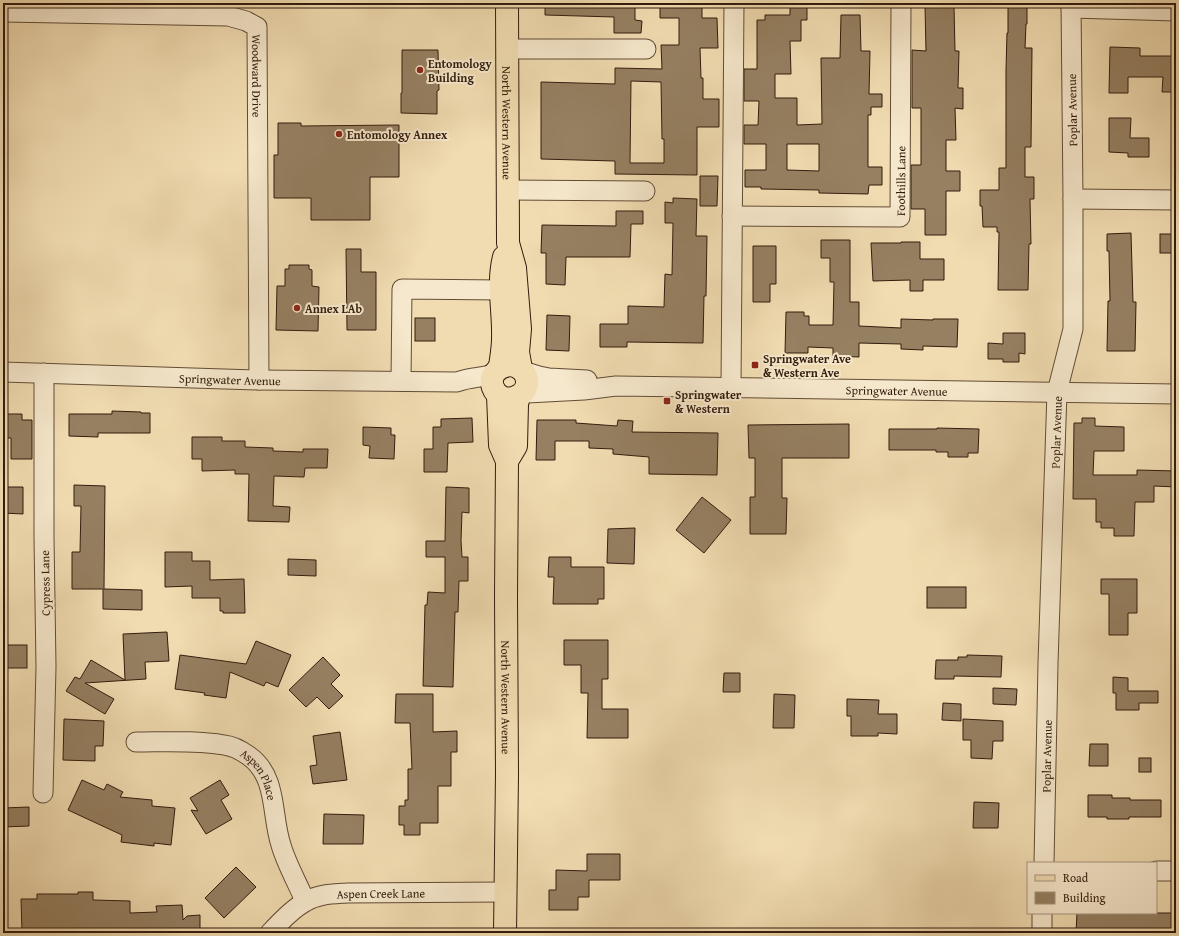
<svg xmlns="http://www.w3.org/2000/svg" width="1179" height="936" viewBox="0 0 1179 936" font-family="'Gentium Book Plus',serif">
<style>
.building{fill:#958062;stroke:#321c0d;fill-rule:evenodd}
.lines{fill:none;stroke-linecap:round;stroke-linejoin:round}
.minor-casing{stroke:#624c36;stroke-width:21}
.major-casing{stroke:#321c0d;stroke-width:24}
.minor{stroke:#f6e8cc;stroke-width:19}
.major{stroke:#f1dcb1;stroke-width:22}
.poi-dot{fill:#8f2418;stroke:#f6e8cc;stroke-width:1.5}
.labels{text-anchor:middle;dominant-baseline:central;stroke-width:4;stroke-linejoin:round;paint-order:stroke}
.poi-label{font-size:12px;font-weight:bold;fill:#321c0d;stroke:#f6e8cc;text-anchor:start}
.street-label{font-size:12px;fill:#321c0d;stroke:#f6e8cc}
</style>
<rect width="100%" height="100%" fill="#f1dcb1"/>
<filter id="stains"><feTurbulence type="fractalNoise" baseFrequency=".005" numOctaves="4"/><feColorMatrix values="0 0 0 0 .2 0 0 0 0 .09 0 0 0 0 .02 0 0 0 .5 -.17"/></filter>
<radialGradient id="worn" r=".72"><stop offset=".6" stop-color="#630" stop-opacity="0"/><stop offset="1" stop-color="#630" stop-opacity=".3"/></radialGradient>
<!-- building -->
<g class="building">
<path d="M545,3H635V20L642,21L641,33H614V17L545,15Z"/>
<path d="M660,3H702V18H717L718,48H700L701,78H703V99H719V127H697V175L615,174V161L541,159V82L615,84V68L662,69L661,45H679V18H660ZM631,81L661,82L662,139H664V163H630Z"/>
<path d="M1008,3H1027V24H1026L1025,48H1032L1031,147H1025V177H1034V199H1030L1031,244H1029L1028,290H998L999,232H997V227H983L982,206H980V190H999V168H1006V70L1007,33H1008Z"/>
<path d="M790,5H807V20H801V41H790L791,74H775V98H797V125L822,124L821,58H840L841,15H860L861,51H870L869,94H882V107H871V115H868V167H882V185H869L868,194L819,193V190L761,189V187H745V170H766V144H744V125H758L759,101H744V69H757V20H765V15H790ZM787,144H819V171L787,170Z"/>
<path d="M925,6H954L955,51H959L958,88H963V109L955,108L956,140H946V171H960V191H946V235H925V209H911V165H921V108H912V50L926,51Z"/>
<path d="M1110,47L1140,48V56H1176V92H1162L1163,77H1128V93H1109Z"/>
<path d="M402,50H438L439,90L437,91V114L401,113V93H402Z"/>
<path d="M1109,118H1131L1130,138H1149V157H1128V153L1109,152Z"/>
<path d="M278,123H301V126L399,125V177H370V220H311V198H274V155H278Z"/>
<path d="M700,176H718L717,206H700Z"/>
<path d="M673,198L697,199L696,236H707L706,296H704L703,343L627,342V347H600V324H628V306L664,307L665,274L672,275L673,223H665V202L673,203Z"/>
<path d="M616,211H643V224H631L630,257H566L565,285L546,284V253H541L542,225L616,226Z"/>
<path d="M1131,233L1133,302H1136L1135,351H1107L1108,301H1110L1109,251H1107V234Z"/>
<rect x="1160" y="234" width="16" height="19"/>
<path d="M821,240H850V302H859V326L901,328V319L933,320V319H958L957,347L923,346V350L901,349V344L859,343V357L833,356V348L808,347V353H785L786,312H804V316H809V325H833L834,282H830V258H821Z"/>
<path d="M901,242H920V259H944V280H923V291H910V280L873,281L871,243H901Z"/>
<path d="M753,246H776V284H770V302H753Z"/>
<path d="M346,249H361V272H376V330H347Z"/>
<path d="M289,265H309V269L312,270V286L319,287L318,331L276,330L277,286H285V269H289Z"/>
<path d="M547,315L570,316L569,351L546,350Z"/>
<rect x="415" y="318" width="20" height="23"/>
<path d="M1003,333H1025V354L1019,353V362H1003V359H988V343L1003,344Z"/>
<path d="M112,411L141,412V413H150V433H98V437L69,436V414H112Z"/>
<path d="M3,414H22V420H32V459H11V438H3Z"/>
<path d="M472,418L473,442L448,443L447,472H424V449H433V427H441V419Z"/>
<path d="M1082,418H1095V426L1124,427V451H1094L1093,475H1137V470L1176,471V487L1154,486V502H1135L1134,536H1114V528H1101V522H1096V499H1073L1074,423H1082Z"/>
<path d="M537,420H576V423L617,426L618,420L633,421L632,432L718,433L717,475L649,474V457L613,454V449L589,448V441H555V460H536Z"/>
<path d="M849,424V458H782V498H787L786,534H750V497H755V458H749L748,425Z"/>
<path d="M363,427L391,428V435H395L394,459L369,458L370,446L363,445Z"/>
<path d="M937,428L979,429L978,453H968V457H948V452H936V450H889V429H937Z"/>
<path d="M192,437H222V441H245V447L273,448V451L303,452V449H328L327,468H305L304,477L274,476L273,506L290,507L289,522L248,521L249,474H235V470L202,471V459H192Z"/>
<path d="M74,485L105,486L104,589L142,590V610L103,609V589H72V552H80L81,506H74Z"/>
<path d="M3,487H23V514L3,513Z"/>
<path d="M446,487L469,488V513L462,512L461,541L462,557H468V581H459L458,612H455L453,687L423,686L425,605H427L428,592L445,593V557H426V541H445Z"/>
<path d="M702,497L731,520L704,553L676,530Z"/>
<path d="M635,528L634,564L607,563L608,529Z"/>
<path d="M165,552H192V561H210V580L244,579L245,613H223V611H220V598H192V586L165,587Z"/>
<path d="M549,557H571V567H604V599H598V604H553L554,577H548Z"/>
<path d="M288,559L316,560V576L288,575Z"/>
<path d="M1101,579H1137V613H1128V635H1109V594H1101Z"/>
<rect x="927" y="587" width="39" height="21"/>
<path d="M167,632L169,661L145,662L146,679L85,683L114,699L105,714L66,691L75,677L80,679L91,660L125,680L123,634Z"/>
<path d="M564,640H608V679H602V709H628V738H587L588,693H581V665H564Z"/>
<path d="M256,641L291,655L278,687L266,682L264,686L230,672L226,698L204,695L205,693L175,689L180,655L246,664Z"/>
<rect x="3" y="645" width="24" height="23"/>
<path d="M967,655L1002,656L1001,677L954,676V679H935L936,660H958V657H967Z"/>
<path d="M323,657L340,675L331,684L343,696L329,709L317,697L306,707L289,690Z"/>
<path d="M724,673H740V692H723Z"/>
<path d="M1113,677L1128,678V691H1158V703H1139V710H1116V693H1113Z"/>
<path d="M993,688L1017,689L1016,705L993,704Z"/>
<path d="M396,694H433V732L457,731V752H451V786H438V823H420V835H404V825H399V806H405V800H408V769H412L410,723H395Z"/>
<path d="M774,694L795,695L794,728H773Z"/>
<path d="M847,699L879,700L878,714H897V734L878,733V736H851V716H847Z"/>
<path d="M943,703L961,704V721L942,720Z"/>
<path d="M64,719L104,721L103,746H95V761L63,760Z"/>
<path d="M963,719L1003,721V741H993L992,759L971,758V740H963Z"/>
<path d="M340,732L347,780L313,784L310,766L317,765L313,736Z"/>
<path d="M1090,744H1108V766H1089Z"/>
<rect x="1139" y="758" width="12" height="14"/>
<path d="M82,780L104,790L107,784L123,792L120,797L152,800V806L175,808L171,845L154,843V846L121,842L122,835L68,810Z"/>
<path d="M220,780L229,795L221,800L232,819L206,834L191,810L198,811L190,798Z"/>
<path d="M1088,795H1112V798H1130V800H1161V817H1129V819H1107V817H1088Z"/>
<path d="M974,802L999,803L998,828H973Z"/>
<path d="M29,807V826L3,827V808Z"/>
<path d="M324,814L364,815L363,844H323Z"/>
<path d="M587,854H620V880H589V897H578V910H549V890H556V870L587,871Z"/>
<path d="M236,867L256,887L224,918L205,898Z"/>
<path d="M78,892H93V900L130,901V913L157,912L156,906L182,905L183,920L187,916L200,915V932L170,933L173,930L99,931V933H22L21,899H37V894H78Z"/>
<path d="M1077,913H1176V932L1132,931V933H1076Z"/>
</g>
<g class="lines">
<!-- minor casing -->
<g class="minor-casing">
<g id="minor">
<path d="M1071,8L1176,11"/>
<path id="s1" d="M3,12L228,16L246,21L257,27L259,380"/>
<path d="M507,49H646"/>
<path d="M508,190L645,191"/>
<path d="M1073,199L1176,200"/>
<path id="s2" d="M732,216L900,217L901,3"/>
<path d="M523,371L539,376L549,378L587,380"/>
<path id="s3" d="M3,372L259,380L457,382C470,377 481,378 494,374"/>
<path d="M401,381L402,289L501,290"/>
<path d="M731,387L734,3"/>
<path id="s4" d="M522,394L527,393L584,390L616,386L1176,394"/>
<path id="s5" d="M136,742C164,742 196,740 224,745C233,746 242,751 249,756C278,777 271,815 281,845C286,863 298,884 305,901"/>
<path d="M43,793L46,667L44,537V373"/>
<path id="s6" d="M1044,863L1048,663L1057,392L1073,329V199L1071,3"/>
<path d="M1156,871H1176"/>
<path id="s7" d="M270,933C280,922 292,909 305,902C317,894 333,894 347,893L505,892"/>
<path d="M1042,933V913"/>
</g>
</g>
<!-- major casing -->
<g class="major-casing">
<g id="major">
<path id="s8" d="M507,3L508,243L515,268L520,329L518,352L521,369"/>
<path d="M511,365C521,367 528,374 527,384C526,389 523,394 518,396C494,409 477,369 511,365Z"/>
<path d="M500,367C501,358 503,348 503,339C504,311 497,285 504,257"/>
<path id="s9" d="M498,395L500,445L507,461L506,596L507,774L505,933"/>
<path d="M507,461L516,446L517,404L519,396"/>
</g>
</g>
<!-- minor -->
<use href="#minor" class="minor"/>
<!-- major -->
<use href="#major" class="major"/>
</g>
<!-- markers -->
<g class="poi-dot">
<circle cx="420" cy="70" r="4"/>
<circle cx="339" cy="134" r="4"/>
<circle cx="297" cy="308" r="4"/>
<rect x="751" y="361" width="8" height="8" rx="2"/>
<rect x="663" y="397" width="8" height="8" rx="2"/>
</g>
<g class="labels">
<!-- poi labels -->
<g class="poi-label">
<text x="428" y="63">Entomology<tspan x="428" dy="14">Building</tspan></text>
<text x="347" y="134">Entomology Annex</text>
<text x="305" y="308">Annex LAb</text>
<text x="763" y="358">Springwater Ave<tspan x="763" dy="14">&amp; Western Ave</tspan></text>
<text x="675" y="394">Springwater<tspan x="675" dy="14">&amp; Western</tspan></text>
</g>
<!-- street labels -->
<g class="street-label">
<text stroke="none"><textPath href="#s1" startOffset="305">Woodward Drive</textPath></text>
<text transform="translate(1072 110) rotate(-91)">Poplar Avenue</text>
<text stroke="none"><textPath href="#s8" startOffset="120">North Western Avenue</textPath></text>
<text stroke="none"><textPath href="#s2" startOffset="204">Foothills Lane</textPath></text>
<text stroke="none"><textPath href="#s3" startOffset="227">Springwater Avenue</textPath></text>
<text stroke="none"><textPath href="#s4" startOffset="375">Springwater Avenue</textPath></text>
<text stroke="none"><textPath href="#s6" startOffset="431">Poplar Avenue</textPath></text>
<text transform="translate(45 583) rotate(-91)">Cypress Lane</text>
<text stroke="none"><textPath href="#s9" startOffset="304">North Western Avenue</textPath></text>
<text stroke="none"><textPath href="#s6" startOffset="107">Poplar Avenue</textPath></text>
<text stroke="none"><textPath href="#s5" startOffset="137">Aspen Place</textPath></text>
<text stroke="none"><textPath href="#s7" startOffset="124">Aspen Creek Lane</textPath></text>
</g>
</g>
<!-- margin -->
<rect width="1179" height="936" fill="none" stroke="#f1dcb1" stroke-width="16"/>
<rect x="4" y="4" width="1171" height="928" fill="none" stroke="#321c0d" stroke-width="2"/>
<rect x="8" y="8" width="1163" height="920" fill="none" stroke="#321c0d"/>
<!-- legend -->
<rect x="1027" y="862" width="130" height="52" fill="#f6e8cc" stroke="#a89680"/>
<rect x="1035" y="875" width="20" height="6" fill="#f1dcb1" stroke="#a89680"/>
<text x="1063" y="882" font-size="12" fill="#321c0d">Road</text>
<rect x="1035" y="892" width="20" height="12" fill="#958062" stroke="#a89680"/>
<text x="1063" y="902" font-size="12" fill="#321c0d">Building</text>
<rect width="100%" height="100%" filter="url(#stains)"/>
<rect width="100%" height="100%" fill="url(#worn)"/>
</svg>
